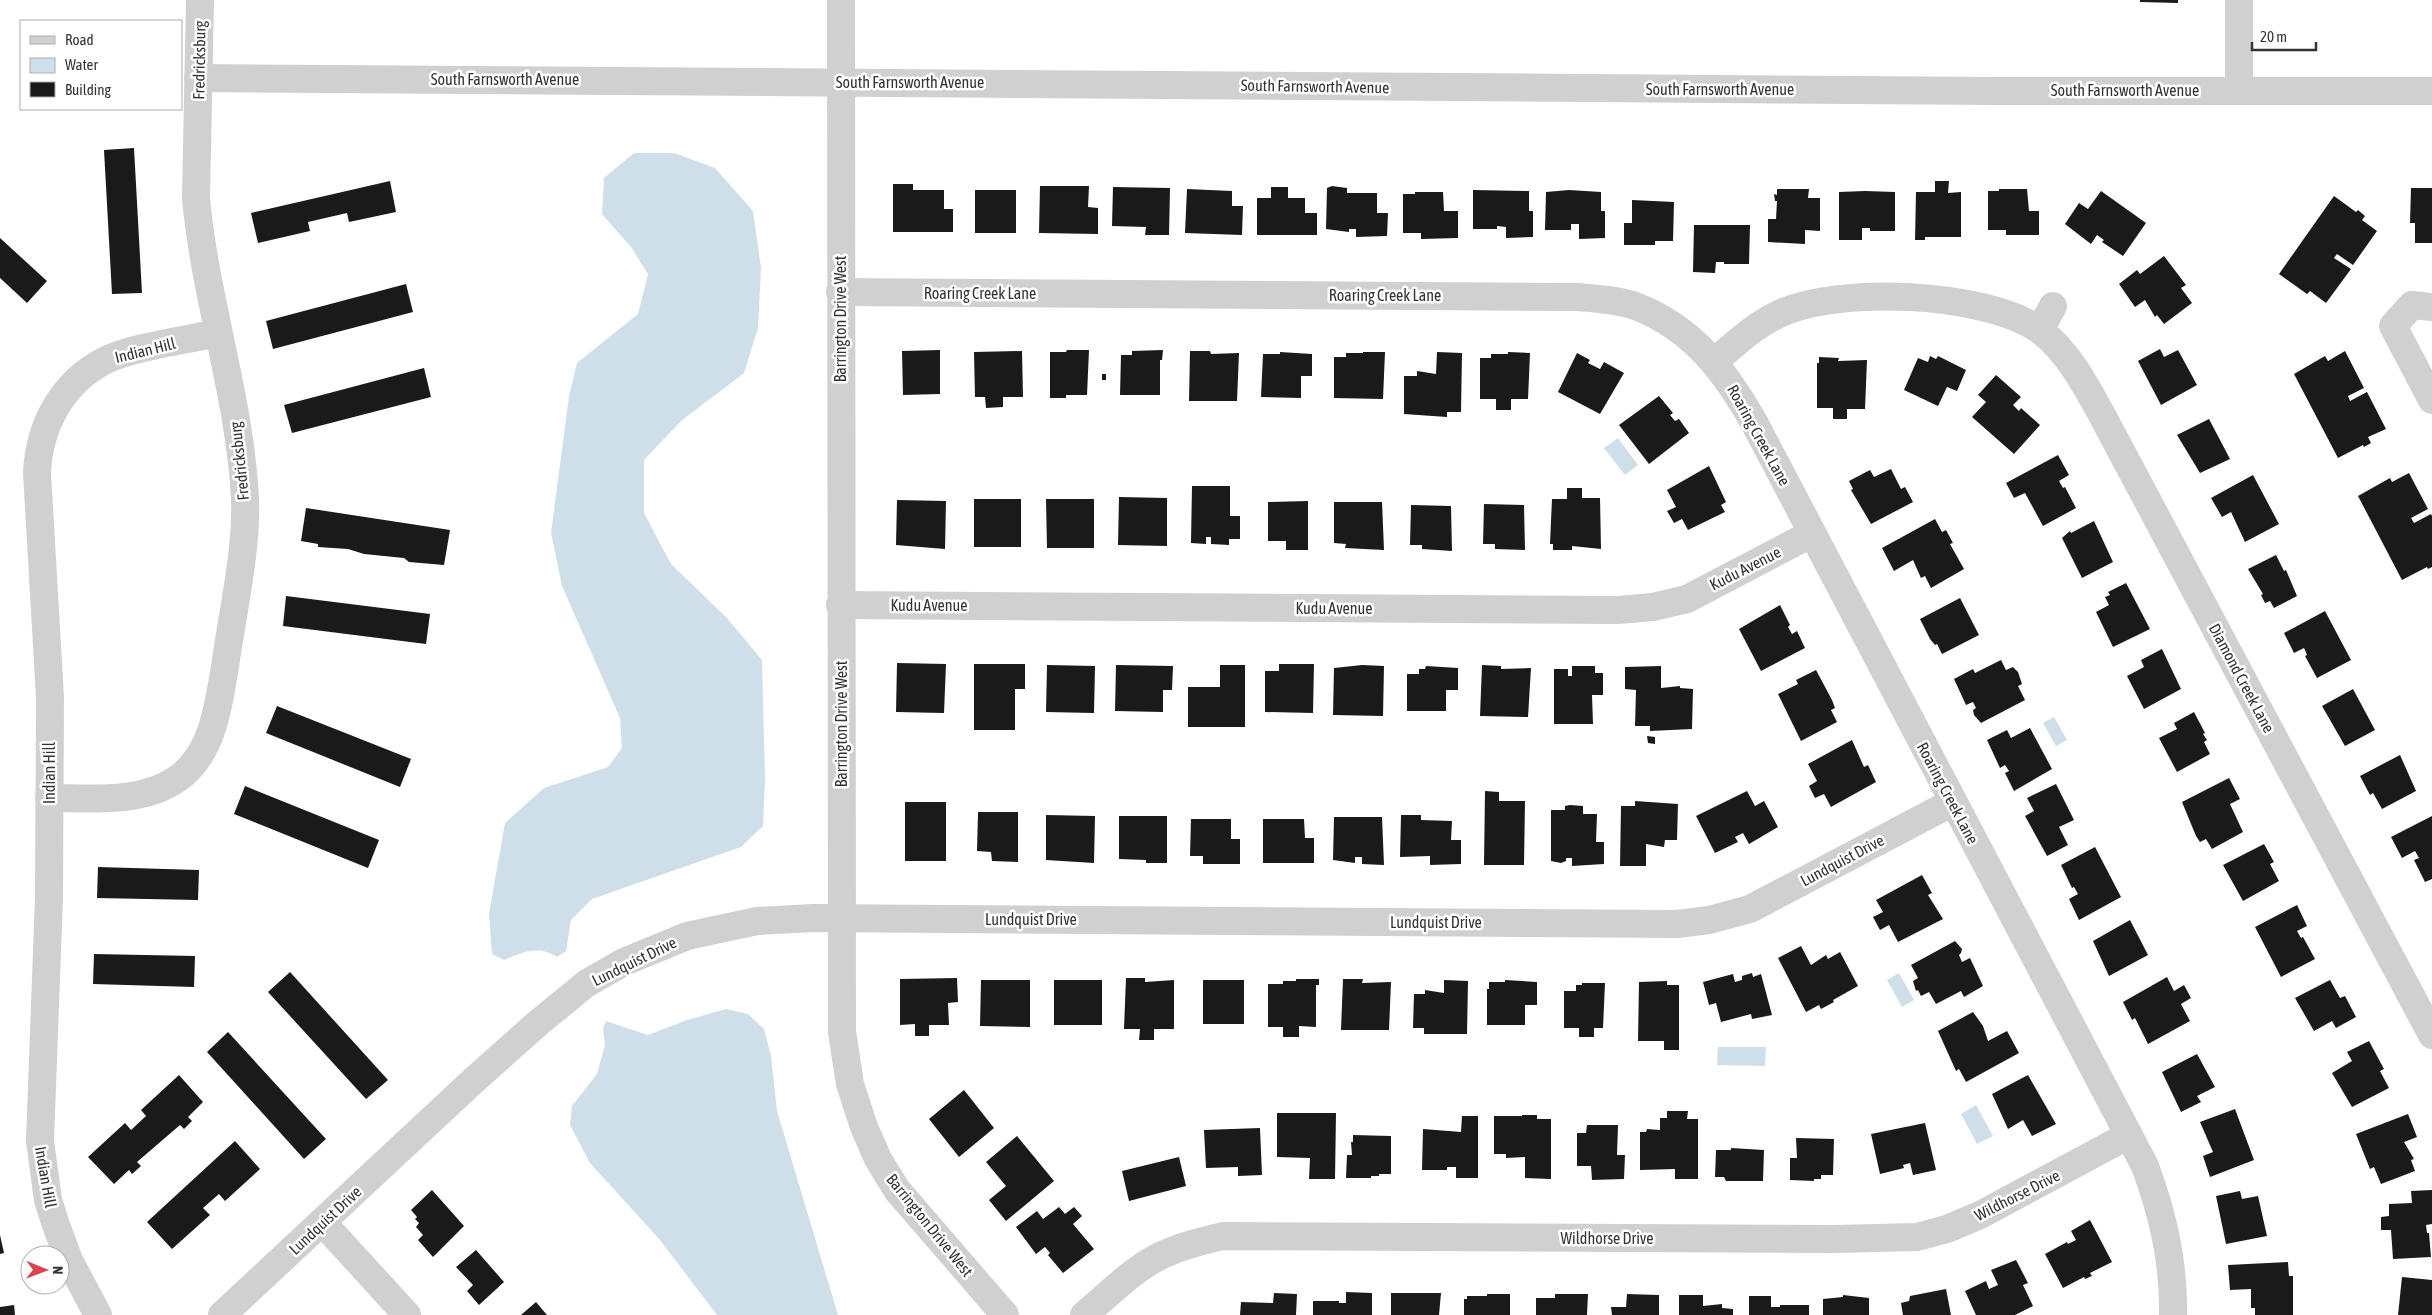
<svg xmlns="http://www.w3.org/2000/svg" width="2432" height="1315" viewBox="0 0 2432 1315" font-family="'Asap Condensed',sans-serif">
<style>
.water{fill:#cedfea}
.building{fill:#1a1a1a}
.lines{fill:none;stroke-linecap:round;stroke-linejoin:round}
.minor{stroke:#d0d0d0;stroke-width:28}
.labels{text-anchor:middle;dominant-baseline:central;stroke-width:5;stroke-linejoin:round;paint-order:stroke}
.street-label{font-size:16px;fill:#333;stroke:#fff}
</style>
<rect width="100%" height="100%" fill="#fff"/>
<!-- water -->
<g class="water">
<path d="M634,153H674L715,168L753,211L761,268L758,328L744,373L681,421L644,460V513L671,564L727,618L762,660L765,778L763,826L741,847L592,899L571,920L566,951L557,957C537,945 524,952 504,960L492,954L489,914L505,823L544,788L608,767L622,748L620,718L562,586L551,533L569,396L577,363L638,314L648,274L631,247L602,214L604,178Z"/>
<path d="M1618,438L1638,465L1625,475L1604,448Z"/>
<path d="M2054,717L2067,740L2056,746L2043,723Z"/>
<path d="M1899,973L1914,1000L1902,1007L1887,980Z"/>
<path d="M726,1009L748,1014L764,1029L771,1056L777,1111L838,1315H717L660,1240L590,1163L570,1125L572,1106L597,1074L605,1045L603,1029L606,1021L648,1035L687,1020Z"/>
<path d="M1718,1047H1766L1765,1066L1717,1065Z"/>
<path d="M1976,1105L1993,1136L1977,1144L1961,1114Z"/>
</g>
<!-- building -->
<g class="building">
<path d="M2140,0H2178V3L2140,2Z"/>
<path d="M134,148L142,293L112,294L104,150Z"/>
<path d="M390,181L396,212L349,222L347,213L308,222L310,231L258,243L251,213Z"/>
<path d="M1935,181H1949L1948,193L1961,192V237H1925V240H1915L1916,192H1935Z"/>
<path d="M893,184H913V190H944V209H953V232H893Z"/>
<path d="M1040,186H1089L1088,207L1098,208V234L1039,233Z"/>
<path d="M1332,186L1347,188V193H1377V213H1388L1387,236L1356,237V229H1349V232L1326,229L1327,188Z"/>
<path d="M1113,187L1170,188L1169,235H1145L1146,227L1112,226Z"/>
<path d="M1271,187H1288V198H1305V213H1317V235H1257V198H1271Z"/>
<path d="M2411,188H2432V243H2415V223H2410Z"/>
<path d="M1187,189L1232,191V206H1243L1242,235L1185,233Z"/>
<path d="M1777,189H1809L1808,198H1820V231L1805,230V244L1768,242V219H1776L1777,201H1775L1774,194L1777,195Z"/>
<path d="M1999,189H2027L2029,211H2039V235H2006V230H1988V191H1999Z"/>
<rect x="975" y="190" width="41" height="43"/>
<path d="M1473,190L1529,191V211H1533V237L1506,238V227L1497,226V229H1473Z"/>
<path d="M1569,190L1601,192V211H1605V238L1579,239V224H1571V230H1545L1546,192Z"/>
<path d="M1865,191L1895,192V231H1870V228H1862V240H1839V192Z"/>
<path d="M2101,191L2146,223L2123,256L2102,242L2104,240L2097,235L2091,244L2065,224L2079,203L2088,209Z"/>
<path d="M1415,192H1443L1444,211H1458V238L1421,239V233H1403V194H1415Z"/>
<path d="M2334,196L2356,212L2358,210L2365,216L2362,220L2377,231L2353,265L2337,254L2334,258L2351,269L2326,303L2310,291L2307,294L2279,274Z"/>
<path d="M1632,200L1674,202L1673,241H1655V245H1624V223H1632Z"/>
<path d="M1694,225H1750L1749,264H1724V262H1716L1715,273L1693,272Z"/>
<path d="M0,238L47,281L27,303L0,278Z"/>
<path d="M2164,256L2186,285L2181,288L2192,303L2164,324L2157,315L2155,317L2145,300L2135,307L2119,284L2137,270L2140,274Z"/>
<path d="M406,284L413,312L273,349L266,321Z"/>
<path d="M2160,349L2164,357L2178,350L2197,385L2161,405L2138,361Z"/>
<path d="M940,350V394L903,395L902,351Z"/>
<path d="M1067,350H1089L1087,395H1066V398H1050V352H1066Z"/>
<path d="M1163,350L1162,360H1160V395H1120L1121,355H1132V351Z"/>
<path d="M1022,351L1023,397H1003V407L986,408L985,397H975L974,352Z"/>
<path d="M1190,351H1210L1211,354L1239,353L1237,401H1189Z"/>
<path d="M2345,351L2364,388L2348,396L2350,401L2367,392L2386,429L2368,437L2371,443L2364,447L2363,445L2338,458L2294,374L2325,356L2328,361Z"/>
<path d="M1280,352L1312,354V376H1301V398L1261,397L1263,354H1280Z"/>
<path d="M1363,352H1385L1383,399L1334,398V357H1346V353H1363Z"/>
<path d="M1437,352L1462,353L1461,412H1447V417L1404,414V376H1417V371L1436,374Z"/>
<path d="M1508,352L1530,353L1528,399H1511V410H1496V399H1480V358H1491V354H1508Z"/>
<path d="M1577,353L1590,360L1588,363L1600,369L1604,362L1624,373L1600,414L1558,392Z"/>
<path d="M1930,356L1936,359L1938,356L1966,370L1957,391L1947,387L1938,406L1904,390L1918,358L1928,362Z"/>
<path d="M1819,357L1839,358L1838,361L1867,360L1865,409H1847V419H1833V408H1817V363H1819Z"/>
<path d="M424,368L431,397L292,433L284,405Z"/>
<rect x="1102" y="374" width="4" height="6"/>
<path d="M1996,375L2021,397L2013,405L2019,411L2021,408L2040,425L2014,454L1972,417L1986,402L1978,395Z"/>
<path d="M1659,396L1673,413L1670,415L1675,421L1679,419L1689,433L1649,464L1619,425Z"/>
<path d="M2209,419L2230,459L2200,473L2177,435Z"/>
<path d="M2058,455L2069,475L2059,481L2063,488L2065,487L2076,508L2043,526L2025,493L2014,498L2006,483Z"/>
<path d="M1709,466L1726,502L1721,505L1725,512L1688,530L1682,519L1674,523L1667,511L1676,507L1667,490Z"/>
<path d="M1891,469L1901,489L1905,487L1913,502L1871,524L1851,490L1853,489L1849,481L1870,470L1874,477Z"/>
<path d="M2409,473L2428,509L2411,518L2414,523L2431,514L2432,516V567L2428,569L2427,567L2402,580L2358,496L2390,478L2392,482Z"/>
<path d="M2253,475L2279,524L2245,542L2231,512L2222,517L2211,498Z"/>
<path d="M1192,486H1230V516H1240V539H1229V545L1211,544V537H1206V544L1191,543Z"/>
<path d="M1567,488H1582V498H1600L1601,549L1572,546V550H1553V544H1550L1552,499H1567Z"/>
<path d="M1119,497L1167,498V546L1118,545Z"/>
<rect x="974" y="499" width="47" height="48"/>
<path d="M1046,499H1094V548H1047Z"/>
<path d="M897,500L946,501L945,549L896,545Z"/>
<path d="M1308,501V550H1286V541H1268V502Z"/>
<path d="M1334,502H1382L1384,550L1345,548L1346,544L1334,543Z"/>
<path d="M1484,504L1524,505L1525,550L1495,549V544H1483Z"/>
<path d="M1411,505L1451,506L1452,551L1422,549V545H1410Z"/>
<path d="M306,508L450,530L444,565L409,562L404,558L364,554L348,549L318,547V544L301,541Z"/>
<path d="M1935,519L1942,532L1946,530L1953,543L1950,544L1964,569L1931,588L1925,576L1921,578L1913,560L1894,571L1882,548Z"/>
<path d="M2094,521L2113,562L2082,578L2062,538L2070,531L2071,533Z"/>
<path d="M2276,555L2284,571L2286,570L2297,596L2274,608L2270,601L2265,603L2261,595L2263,594L2248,569Z"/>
<path d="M2126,583L2150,629L2113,647L2096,612L2109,605L2105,597L2110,595L2108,592Z"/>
<path d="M286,596L430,614L426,644L283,626Z"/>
<path d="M1960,598L1979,635L1942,654L1937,644L1935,645L1930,639L1920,619Z"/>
<path d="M1780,605L1790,625L1788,627L1792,634L1797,631L1805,648L1761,671L1739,629Z"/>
<path d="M2325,611L2351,660L2317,678L2305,656L2307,655L2304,648L2294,653L2284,633Z"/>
<path d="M2162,649L2181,689L2144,709L2127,676L2144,667L2141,660Z"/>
<path d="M2001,660L2006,670L2013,667L2018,672L2022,684L2018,686L2025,700L1981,723L1974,715L1973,710L1976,708L1973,702L1966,705L1954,679L1973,669L1975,673Z"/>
<path d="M897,663L946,664L944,713L896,712Z"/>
<path d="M974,664H1025V689H1015V730H974Z"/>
<path d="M1279,664H1314L1313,713L1265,712V671H1279Z"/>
<path d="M1047,665L1095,666L1094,713L1046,712Z"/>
<path d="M1116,665L1173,666L1172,690H1163V712L1115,711Z"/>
<path d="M1220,665H1245V727H1188V687H1220Z"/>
<path d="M1362,665L1384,666L1383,716L1333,715L1334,668Z"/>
<path d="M1482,665L1501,666V669L1531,668L1528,717L1480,716Z"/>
<path d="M1426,666L1458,668V690H1446V711H1407V674H1419V669H1425Z"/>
<path d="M1572,666H1595V673H1603V695H1592L1593,724H1554V669H1568V676H1572Z"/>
<path d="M1661,666V688L1680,686V688L1693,689L1692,729L1650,731V726H1635L1636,690L1625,689V667Z"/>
<path d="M1816,670L1832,700L1835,708L1831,710L1837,722L1801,741L1778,694L1798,684L1796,680Z"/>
<path d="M2353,689L2375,730L2345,746L2322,706Z"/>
<path d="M277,706L411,759L400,787L266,733Z"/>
<path d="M2194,712L2205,733L2203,734L2207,740L2204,742L2210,754L2177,772L2159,738L2177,729L2174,723Z"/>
<path d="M2030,728L2052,769L2014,791L2005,773L2009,771L2005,765L2000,768L1987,740L2007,730L2011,738Z"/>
<path d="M1647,736L1655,737V744L1648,743Z"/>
<path d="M1852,740L1864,767L1868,765L1876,782L1831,807L1824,794L1815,798L1809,786L1817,781L1808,764Z"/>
<path d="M2400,755L2416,791L2382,809L2373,793L2370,795L2360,776Z"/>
<path d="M2229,778L2240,799L2230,804L2243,832L2212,849L2206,839L2200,842L2196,836L2182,802Z"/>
<path d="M2056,784L2074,820L2059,827L2068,845L2047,856L2025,816L2034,811L2027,798Z"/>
<path d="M245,786L379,840L368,868L234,814Z"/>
<path d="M1485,791L1499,792V801H1525L1524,865H1484Z"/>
<path d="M1747,791L1755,806L1764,801L1778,827L1749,844L1743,833L1735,837L1738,842L1715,853L1696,816Z"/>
<path d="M1635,801L1678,804L1677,840H1665L1664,847L1646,844V866H1620L1621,806H1635Z"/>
<rect x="905" y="802" width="41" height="59"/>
<path d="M1570,805L1583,806V814H1597L1596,842H1604V864L1572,866V858H1566V861L1561,863L1551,861V810H1565V806Z"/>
<path d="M978,812H1018V862L992,861L991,852L977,851Z"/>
<path d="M1046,815L1095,816L1094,863L1046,860Z"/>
<path d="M1401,815H1421V820L1452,821L1451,840H1461V864L1430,865V856L1400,857Z"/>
<path d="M1119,816H1167V863H1146V860L1119,859Z"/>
<path d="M2432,816V879L2425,882L2414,860L2419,858L2415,851L2402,858L2391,837Z"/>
<path d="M1334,817H1382L1384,865L1362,864V857H1355V863L1333,860Z"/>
<path d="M1191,819H1231V839H1240V864H1203V856H1190Z"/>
<path d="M1263,819H1304L1305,838H1314V863H1263Z"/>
<path d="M2264,844L2274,862L2270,864L2279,881L2243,901L2223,865Z"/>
<path d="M2095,847L2121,897L2079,920L2069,899L2078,894L2074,887L2072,888L2061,865Z"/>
<path d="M98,867L199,870L198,900L97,898Z"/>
<path d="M1922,875L1932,893L1928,895L1943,919L1898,942L1889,925L1880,930L1873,917L1883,912L1876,900Z"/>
<path d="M2297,905L2307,926L2297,931L2301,938L2303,937L2315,959L2281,977L2255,927Z"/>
<path d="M2130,920L2148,955L2109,976L2093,941Z"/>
<path d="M1955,941L1962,949L1961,953L1959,955L1962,962L1970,958L1983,986L1964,997L1961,991L1936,1004L1929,992L1921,996L1918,990L1916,991L1913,981L1918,978L1911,965Z"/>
<path d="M1801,946L1811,965L1826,955L1828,959L1840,952L1858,986L1833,1000L1834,1002L1821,1009L1819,1005L1806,1012L1778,958Z"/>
<path d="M94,954L195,956L194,987L93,984Z"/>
<path d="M290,972L388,1080L366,1099L268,992Z"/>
<path d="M1752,973L1753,977L1761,974L1772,1015L1752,1019L1751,1014L1721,1022L1716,1003L1709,1005L1703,982L1733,974L1735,982L1742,980V976Z"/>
<path d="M2167,977L2174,991L2184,985L2191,998L2181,1004L2190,1021L2148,1044L2135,1018L2132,1020L2123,1002Z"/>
<path d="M957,978L958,1002L948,1003L949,1025H929V1036H915V1024L900,1025V979Z"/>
<path d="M1126,978H1145V982L1174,980V1029H1154V1040H1139L1140,1029H1124Z"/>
<path d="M1296,979H1319V985H1316V1027L1299,1026V1037H1283V1027H1268V984H1283V981H1296Z"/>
<path d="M1343,979H1363L1362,983L1391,982L1389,1030H1341Z"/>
<path d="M981,980H1030V1027L980,1026Z"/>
<rect x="1054" y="980" width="48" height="45"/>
<rect x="1203" y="980" width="41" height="44"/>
<path d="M1444,980L1468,981L1467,1034H1424V1028H1413L1414,994H1425V990L1444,993Z"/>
<path d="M1505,980L1537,982V1005H1525V1025H1487V989H1489V982H1505Z"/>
<path d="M2330,980L2340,998L2345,996L2356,1017L2336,1028L2332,1021L2314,1031L2295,998Z"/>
<path d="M1667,981V985H1679V1050H1664V1041H1638L1639,982Z"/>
<path d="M1582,983H1605L1603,1028H1594V1037H1579V1028H1564V991H1576V985H1582Z"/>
<path d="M1973,1012L1983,1026L1988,1041L2007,1031L2019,1053L1966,1082L1959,1069L1956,1071L1938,1031Z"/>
<path d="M228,1032L326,1139L304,1159L207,1052Z"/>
<path d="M2369,1041L2384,1069L2380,1071L2389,1088L2352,1107L2332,1073L2352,1061L2347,1052Z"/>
<path d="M2197,1054L2215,1087L2197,1096L2201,1102L2181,1112L2162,1072Z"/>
<path d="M179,1075L203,1102L188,1117L192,1121L184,1129L180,1125L137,1162L141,1166L132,1174L129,1170L114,1184L88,1157L125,1123L131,1130L146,1116L141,1110Z"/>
<path d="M2028,1075L2056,1124L2032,1136L2023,1120L2008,1129L1992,1094Z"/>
<path d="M964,1090L994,1128L959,1157L929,1119Z"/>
<path d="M2235,1109L2254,1160L2210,1177L2203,1156L2213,1152L2200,1122Z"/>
<path d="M1667,1111H1688L1687,1119H1698V1179H1675V1169L1640,1170V1132H1646L1647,1129L1660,1130V1118H1667Z"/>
<path d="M1277,1113H1336L1335,1179H1309L1310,1158L1277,1157Z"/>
<path d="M2408,1114L2417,1137L2404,1142L2414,1159L2411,1160L2415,1171L2381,1184L2374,1167L2370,1169L2356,1134Z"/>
<path d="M1522,1115H1537V1119H1551V1179L1525,1178V1157L1506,1158V1154H1494V1116H1522Z"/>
<path d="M1462,1116H1478V1178H1456V1167H1447V1170H1422L1423,1129L1461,1132Z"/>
<path d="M1925,1123L1936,1170L1913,1175L1910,1163L1903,1165L1904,1168L1880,1174L1871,1134Z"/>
<path d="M1587,1125H1618L1617,1155H1625L1624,1179L1592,1180L1591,1166H1577V1133H1586Z"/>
<path d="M1260,1128L1262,1175L1238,1176V1167L1206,1168L1204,1130Z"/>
<path d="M1353,1135L1391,1136V1174H1379V1176H1371V1178H1346L1347,1155H1352L1351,1142H1353Z"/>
<path d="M1017,1136L1054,1181L1006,1221L989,1200L1006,1186L986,1162Z"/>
<path d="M1796,1138L1834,1139L1833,1175H1821V1179H1814V1181L1790,1180V1158H1797Z"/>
<path d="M235,1141L260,1169L225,1201L219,1194L203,1208L210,1215L172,1249L147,1222Z"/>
<path d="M1731,1148L1764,1150L1763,1181H1726L1724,1177H1715L1716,1150H1731Z"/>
<path d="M1179,1157L1186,1186L1129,1201L1122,1171Z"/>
<path d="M432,1190L464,1226L433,1257L418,1240L423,1235L416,1227L419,1223L415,1219L417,1217L411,1210Z"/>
<path d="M2432,1190V1224L2426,1225L2427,1233H2429L2431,1257L2393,1259L2391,1230H2381V1217L2389,1216V1204L2412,1203L2411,1191Z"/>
<path d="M2240,1191L2242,1199L2258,1196L2267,1236L2226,1244L2216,1196Z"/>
<path d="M1059,1207L1065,1214L1074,1207L1082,1216L1073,1224L1094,1249L1063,1273L1048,1255L1050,1253L1045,1247L1036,1254L1016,1227L1037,1211L1043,1219Z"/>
<path d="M2090,1220L2112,1262L2090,1273L2092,1276L2085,1279L2084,1277L2063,1288L2045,1254L2067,1242L2068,1244L2076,1240L2071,1231Z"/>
<path d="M0,1235L4,1253L0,1254Z"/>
<path d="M476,1250L504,1282L479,1305L467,1291L473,1285L456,1267Z"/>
<path d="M2016,1260L2028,1283L2023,1285L2033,1306L2015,1315H1976L1965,1291L1986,1281L1989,1289L1998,1285L1991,1270Z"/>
<path d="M2288,1262L2289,1276H2293V1315H2255V1308H2251V1289L2230,1290L2228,1265Z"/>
<path d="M2402,1277L2432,1280V1315H2398Z"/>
<path d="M1946,1289L1951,1315H1903L1901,1303L1909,1301L1910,1296Z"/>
<path d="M1346,1292L1372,1293V1315H1313V1301H1339V1303H1346Z"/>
<path d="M1274,1293L1297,1294L1296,1315H1240L1241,1302L1273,1303Z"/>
<path d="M1391,1293H1441L1439,1315H1391Z"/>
<path d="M1487,1294H1510V1315H1464V1299H1467V1296H1487Z"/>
<path d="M1555,1294H1588L1587,1315H1536V1298H1555Z"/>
<path d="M1627,1294L1659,1295V1315H1612L1611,1307H1626Z"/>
<path d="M1679,1295H1703V1306L1722,1304V1308L1733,1309V1315H1679Z"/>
<path d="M1843,1295L1869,1298V1315H1823V1299L1843,1297Z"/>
<path d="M1749,1296H1771V1307H1780V1305H1809V1315H1749Z"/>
<path d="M536,1302L547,1315H521Z"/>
<path d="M14,1305L15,1315H0V1307Z"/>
</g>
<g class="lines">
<!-- minor -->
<g class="minor">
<path d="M841,0L842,1032L850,1084L864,1127L878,1159L897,1190L1005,1315"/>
<path d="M2239,0V91"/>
<path d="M198,78L1996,91H2432"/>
<path d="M840,292L1578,297C1598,299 1620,300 1638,307C1695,330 1726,373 1755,424L2145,1166C2163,1215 2174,1262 2173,1315"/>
<path d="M2432,307L2412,305L2393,326L2432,400"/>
<path d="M2040,330L2053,306"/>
<path d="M1715,361C1735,344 1755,325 1779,314C1838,286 1983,292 2038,329C2067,349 2086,386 2103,417L2432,1035"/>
<path d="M840,605L1618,610L1653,607L1687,599L1811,534"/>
<path d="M49,798C90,798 141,804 177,779C214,754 219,702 226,660C233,610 247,550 245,499C240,397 205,299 196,198L200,0"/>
<path d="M322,1222L407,1315"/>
<path d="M98,1315L69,1260L56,1225L48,1200L40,1141L49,897L50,697L37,473C39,426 62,382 106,360C133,347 186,340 217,333"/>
<path d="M222,1315L473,1081L538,1023L587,983L624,962L687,936L757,921L813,918L1677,924L1709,920L1750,909L1953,802"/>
<path d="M1084,1315C1108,1295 1132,1270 1160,1256C1181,1246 1202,1241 1223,1236L1834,1239L1917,1237L1947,1229L1980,1215L2129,1135"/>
</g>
</g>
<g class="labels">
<!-- street labels -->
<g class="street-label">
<text transform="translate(199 60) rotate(-89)">Fredricksburg</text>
<text x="505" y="79">South Farnsworth Avenue</text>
<text x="910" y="82">South Farnsworth Avenue</text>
<text transform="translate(1315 86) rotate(1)">South Farnsworth Avenue</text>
<text x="1720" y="89">South Farnsworth Avenue</text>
<text x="2125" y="90">South Farnsworth Avenue</text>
<text x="980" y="293">Roaring Creek Lane</text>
<text x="1385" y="295">Roaring Creek Lane</text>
<text transform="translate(840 319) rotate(-90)">Barrington Drive West</text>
<text transform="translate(145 350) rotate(-14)">Indian Hill</text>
<text transform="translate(1759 435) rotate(61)">Roaring Creek Lane</text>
<text transform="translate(239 461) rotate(-96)">Fredricksburg</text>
<text transform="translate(1745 568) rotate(-27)">Kudu Avenue</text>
<text x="929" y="605">Kudu Avenue</text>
<text x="1334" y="608">Kudu Avenue</text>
<text transform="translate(2242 678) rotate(62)">Diamond Creek Lane</text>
<text transform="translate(841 724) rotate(-90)">Barrington Drive West</text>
<text transform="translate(49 773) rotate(-90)">Indian Hill</text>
<text transform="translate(1948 793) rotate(62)">Roaring Creek Lane</text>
<text transform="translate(1842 860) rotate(-28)">Lundquist Drive</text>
<text x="1031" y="919">Lundquist Drive</text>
<text x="1436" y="922">Lundquist Drive</text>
<text transform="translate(634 961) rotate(-26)">Lundquist Drive</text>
<text transform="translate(46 1177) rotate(80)">Indian Hill</text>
<text transform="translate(2017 1195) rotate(-27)">Wildhorse Drive</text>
<text transform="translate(325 1220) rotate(-43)">Lundquist Drive</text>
<text transform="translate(930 1225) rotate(51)">Barrington Drive West</text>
<text x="1607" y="1238">Wildhorse Drive</text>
</g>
</g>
<!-- legend -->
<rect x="20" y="20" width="162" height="90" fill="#ffffff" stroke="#adadad"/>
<rect x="30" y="36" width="25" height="8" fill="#d0d0d0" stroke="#adadad"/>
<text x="65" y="45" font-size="15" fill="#333333">Road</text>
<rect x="30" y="58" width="25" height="15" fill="#cedfea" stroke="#adadad"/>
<text x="65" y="70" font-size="15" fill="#333333">Water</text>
<rect x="30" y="82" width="25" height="15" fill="#1a1a1a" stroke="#adadad"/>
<text x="65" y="95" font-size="15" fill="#333333">Building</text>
<!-- north arrow -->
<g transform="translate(45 1270) rotate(91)"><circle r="24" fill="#ffffff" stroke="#adadad"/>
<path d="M0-4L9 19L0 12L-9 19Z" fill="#db444c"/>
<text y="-8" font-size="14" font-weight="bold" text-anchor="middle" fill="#333333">N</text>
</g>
<!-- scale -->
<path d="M2252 42v8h64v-8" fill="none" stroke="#333333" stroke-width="2.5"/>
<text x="2260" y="42" font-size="15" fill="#333333" stroke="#ffffff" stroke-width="4" paint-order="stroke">20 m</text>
</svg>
